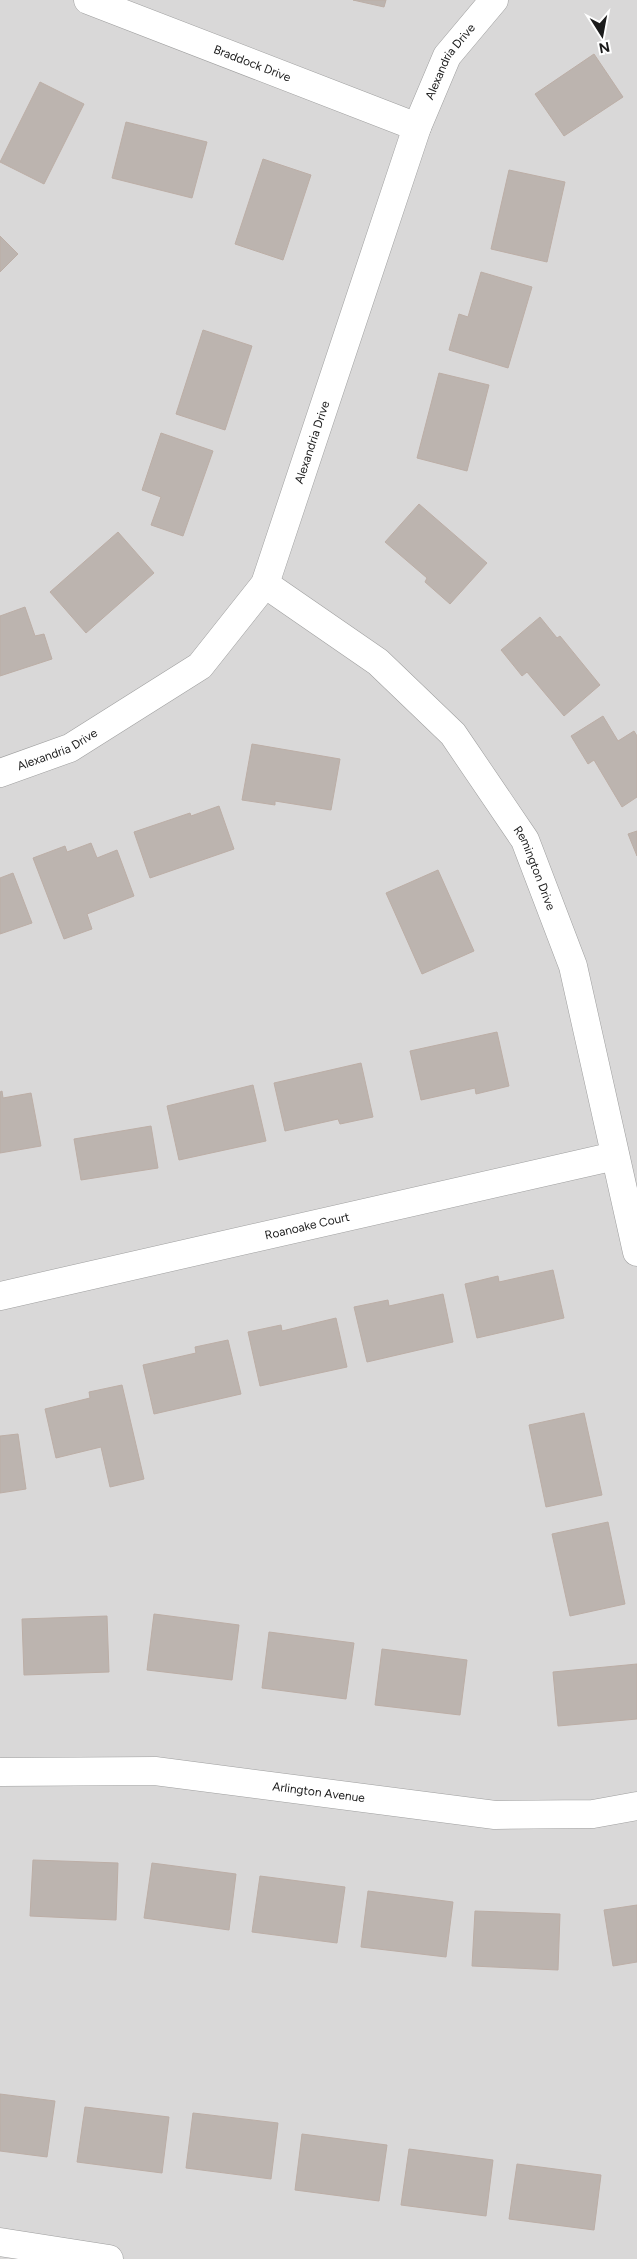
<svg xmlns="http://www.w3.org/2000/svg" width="637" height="2259" viewBox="0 0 637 2259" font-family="Figtree,sans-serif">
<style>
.residential{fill:#d9d8d8}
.building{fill:#bcb4af;stroke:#bcaea6}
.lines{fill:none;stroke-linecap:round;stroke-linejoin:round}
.minor-casing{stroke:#9f9f9f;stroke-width:29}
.minor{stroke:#fff;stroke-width:28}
.labels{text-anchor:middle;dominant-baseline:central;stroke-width:5;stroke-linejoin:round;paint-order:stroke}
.street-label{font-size:12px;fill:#1b1b1b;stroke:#fff}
</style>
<rect width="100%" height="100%" fill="#ece8e2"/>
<!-- residential -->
<rect class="residential" x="0" y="0" width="637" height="2259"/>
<!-- building -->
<g class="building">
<path d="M353,0H386L384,7Z"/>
<path d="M594,54L623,97L564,136L535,94Z"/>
<path d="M40,82L84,104L44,184L0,162Z"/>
<path d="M126,122L207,142L192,198L112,178Z"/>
<path d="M263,159L311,175L283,260L235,244Z"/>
<path d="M509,170L565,182L547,262L491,249Z"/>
<path d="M0,236L18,254L0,272Z"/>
<path d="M481,272L532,287L508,368L449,350L459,314L468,317Z"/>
<path d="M203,330L252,346L225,430L176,414Z"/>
<path d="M439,373L489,385L467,471L417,458Z"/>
<path d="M161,433L213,451L183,536L151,525L161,497L142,490Z"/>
<path d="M419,504L487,563L450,604L425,582L427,578L385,542Z"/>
<path d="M118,532L154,573L86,633L50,592Z"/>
<path d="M25,607L35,636L44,634L52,659L0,676V616Z"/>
<path d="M540,617L557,638L560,636L600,685L564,716L527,672L522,676L501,650Z"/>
<path d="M603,716L618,741L634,731L637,736V797L622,807L594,760L588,764L571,736Z"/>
<path d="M252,744L340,759L331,810L275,801V805L242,800Z"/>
<path d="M219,806L234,849L150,878L134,832L190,813L191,816Z"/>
<path d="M637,831V856L628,834Z"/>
<path d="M91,843L97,858L117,850L134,896L87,914L92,929L64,939L33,858L65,846L67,852Z"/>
<path d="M438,870L474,951L422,974L386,893Z"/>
<path d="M13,873L32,923L0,934V878Z"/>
<path d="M497,1032L509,1086L476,1094L475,1088L421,1100L410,1051Z"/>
<path d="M361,1063L373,1117L340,1124L338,1119L285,1131L274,1083Z"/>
<path d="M253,1085L266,1141L179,1160L167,1106Z"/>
<path d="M2,1091L3,1098L31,1093L41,1146L0,1153V1092Z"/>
<path d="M151,1126L158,1168L81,1180L74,1139Z"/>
<path d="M553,1270L564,1318L477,1338L465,1284L498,1276L499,1282Z"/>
<path d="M443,1294L453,1342L367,1362L354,1307L388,1300L389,1306Z"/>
<path d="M336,1318L347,1367L260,1386L248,1332L281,1325L282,1331Z"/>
<path d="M228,1340L241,1394L154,1414L143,1365L196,1353L195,1347Z"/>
<path d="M122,1385L144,1479L110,1487L101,1447L56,1458L45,1409L90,1398L89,1392Z"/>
<path d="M584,1413L602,1495L546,1507L529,1425Z"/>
<path d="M18,1434L26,1489L0,1493V1436Z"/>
<path d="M608,1522L625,1604L570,1616L552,1534Z"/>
<path d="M154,1614L239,1625L232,1680L147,1670Z"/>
<path d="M107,1616L109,1672L24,1675L22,1619Z"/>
<path d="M269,1632L354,1643L346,1699L262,1688Z"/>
<path d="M382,1649L467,1660L460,1715L375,1705Z"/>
<path d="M637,1664V1719L558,1726L553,1672Z"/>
<path d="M33,1860L118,1863L116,1920L30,1916Z"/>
<path d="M152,1863L236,1874L229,1930L144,1918Z"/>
<path d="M260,1876L345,1887L337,1943L252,1932Z"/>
<path d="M368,1891L453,1902L446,1957L361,1947Z"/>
<path d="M637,1905V1962L613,1966L604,1910Z"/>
<path d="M475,1911L560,1914L558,1970L472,1966Z"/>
<path d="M0,2094L55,2101L47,2157L0,2151Z"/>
<path d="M85,2107L169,2117L162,2173L77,2162Z"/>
<path d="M193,2113L278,2123L271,2179L186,2168Z"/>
<path d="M302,2134L387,2145L379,2201L295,2190Z"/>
<path d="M409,2149L493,2160L486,2216L401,2205Z"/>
<path d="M517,2164L601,2175L594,2230L509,2219Z"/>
</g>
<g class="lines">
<!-- minor casing -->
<g class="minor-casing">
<g id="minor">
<path id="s1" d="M88,0L417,127"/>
<path id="s2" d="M265,584L378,662L453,734L525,840L573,966L637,1252"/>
<path id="s3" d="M0,773L70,748L200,666L265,584L417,127L447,56L494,0"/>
<path id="s4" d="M0,1296L615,1156"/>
<path id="s5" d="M0,1772L155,1771L495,1815L593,1814L637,1806"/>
<path d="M0,2242L109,2259"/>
</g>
</g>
<!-- minor -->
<use href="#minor" class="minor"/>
</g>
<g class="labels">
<!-- street labels -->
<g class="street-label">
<text stroke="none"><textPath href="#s1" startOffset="176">Braddock Drive</textPath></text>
<text stroke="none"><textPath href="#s3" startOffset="888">Alexandria Drive</textPath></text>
<text stroke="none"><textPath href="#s3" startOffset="482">Alexandria Drive</textPath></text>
<text stroke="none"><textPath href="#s3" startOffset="62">Alexandria Drive</textPath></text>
<text stroke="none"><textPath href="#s2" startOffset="399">Remington Drive</textPath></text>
<text stroke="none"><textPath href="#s4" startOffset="315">Roanoake Court</textPath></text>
<text stroke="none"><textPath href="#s5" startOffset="320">Arlington Avenue</textPath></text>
</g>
</g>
<!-- north arrow -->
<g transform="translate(602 35) rotate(169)" stroke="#ffffff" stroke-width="4" paint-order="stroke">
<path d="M0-4L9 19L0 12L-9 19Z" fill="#1b1b1b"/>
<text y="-8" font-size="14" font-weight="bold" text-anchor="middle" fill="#1b1b1b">N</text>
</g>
</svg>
